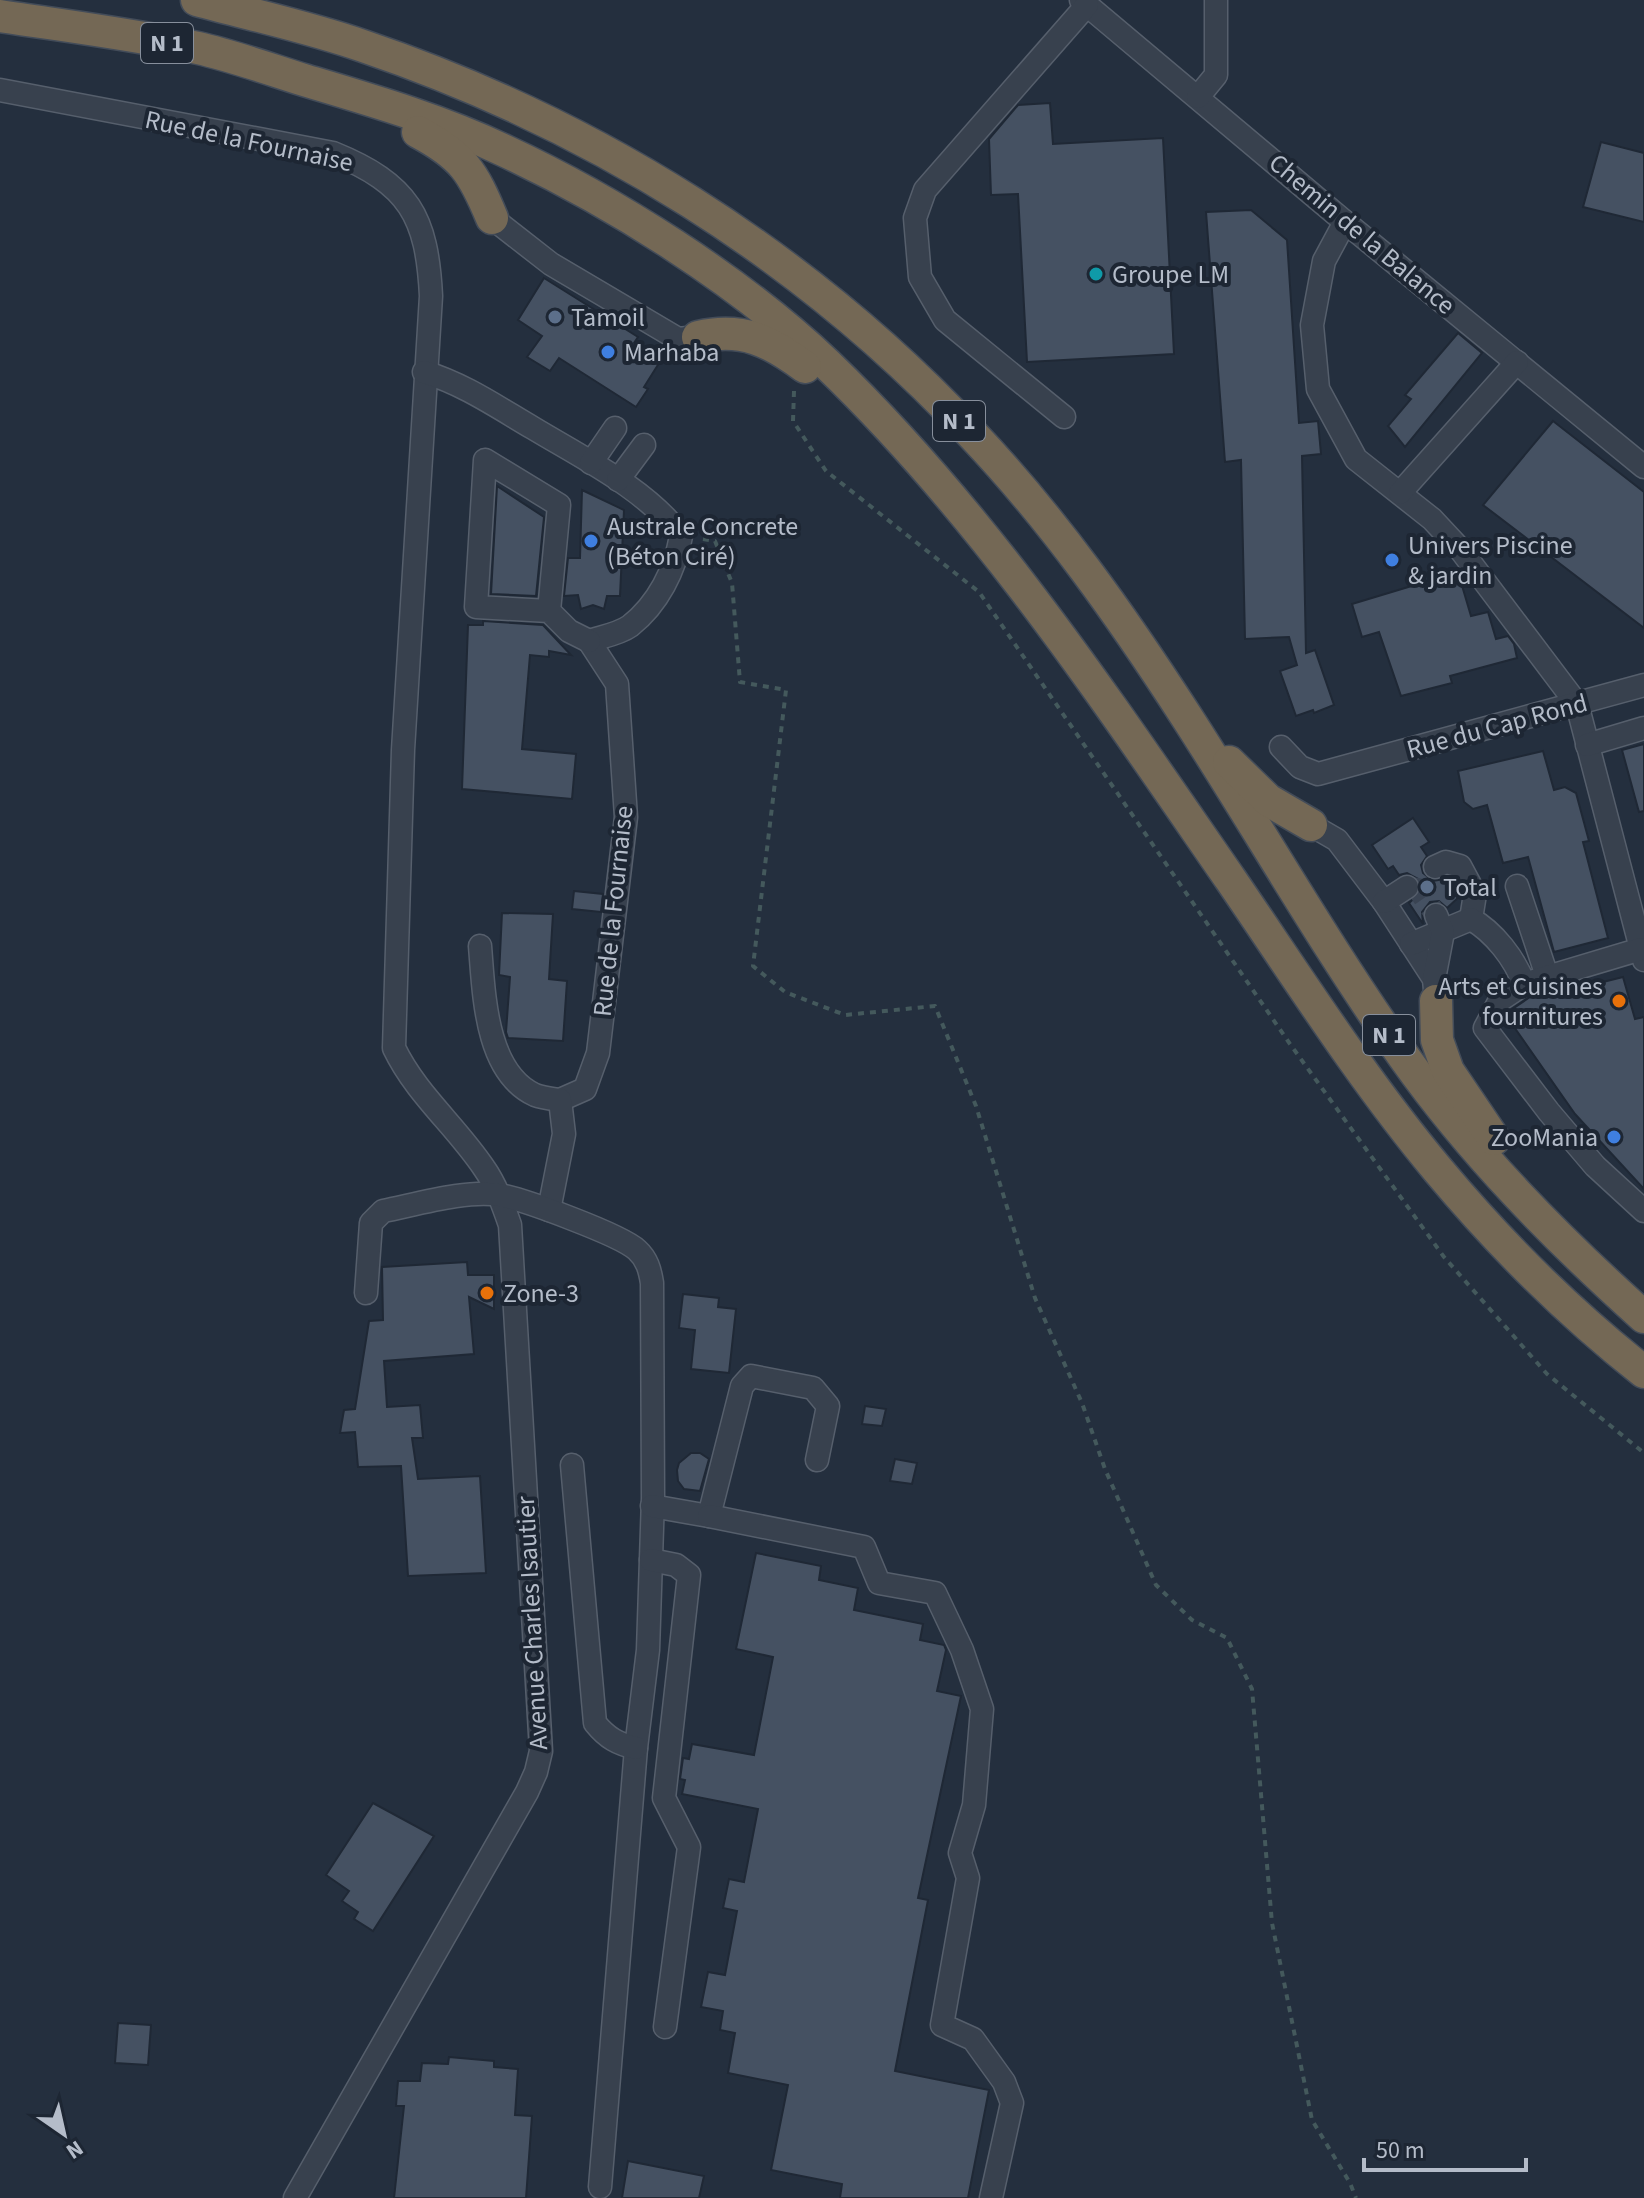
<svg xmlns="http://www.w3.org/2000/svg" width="1644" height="2198" viewBox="0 0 1644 2198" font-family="'Source Sans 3',sans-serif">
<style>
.building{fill:#455162;stroke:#1f2835;stroke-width:2}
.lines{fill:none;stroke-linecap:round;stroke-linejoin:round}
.minor-tunnel{stroke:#3a4453;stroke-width:22;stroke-dasharray:22 11;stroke-linecap:butt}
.minor-casing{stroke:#565f6c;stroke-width:25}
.highway-casing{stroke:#434c59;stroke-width:35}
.path{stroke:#44595c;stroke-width:4;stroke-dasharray:6 6;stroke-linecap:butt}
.minor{stroke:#38414e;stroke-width:22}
.highway{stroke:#746855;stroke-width:32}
.culture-dot{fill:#0f9aa8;stroke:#1d2633;stroke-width:3}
.service-dot{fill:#5c6f8a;stroke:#1d2633;stroke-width:3}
.shop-dot{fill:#3f7fe0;stroke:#1d2633;stroke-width:3}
.food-dot{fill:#e8710a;stroke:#1d2633;stroke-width:3}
.labels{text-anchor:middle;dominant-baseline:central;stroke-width:8;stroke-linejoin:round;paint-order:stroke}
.shield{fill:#1d2633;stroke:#878f9c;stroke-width:2}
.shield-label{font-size:24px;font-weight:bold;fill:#b4bcc9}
.street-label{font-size:26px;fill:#b4bcc9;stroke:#1d2633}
.poi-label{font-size:26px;fill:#b4bcc9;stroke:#1d2633;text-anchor:start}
</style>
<rect width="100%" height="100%" fill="#242f3e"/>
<!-- building -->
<g class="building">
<path d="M1050,103L1053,144L1163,138L1174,354L1027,362L1018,194L991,195L989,139L1018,105Z"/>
<path d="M1601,142L1644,153V222L1583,207Z"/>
<path d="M1251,210L1287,240L1299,423L1318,421L1321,454L1302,456L1306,653L1315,650L1334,705L1314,713L1313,710L1296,716L1280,671L1297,665L1289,637L1245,639L1241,460L1225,462L1206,212Z"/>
<path d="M544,278L638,337L634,343L661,360L644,387L648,389L636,407L559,358L550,371L527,357L542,336L518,320Z"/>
<path d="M1458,333L1482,353L1405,447L1388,426L1411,399L1405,395Z"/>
<path d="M1553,421L1644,492V628L1483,505Z"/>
<path d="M497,486L544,517L536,596L491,594Z"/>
<path d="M582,490L624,510L620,596H607L604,609L593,605L581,609L578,595L564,596L568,558H580Z"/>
<path d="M1458,572L1471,616L1488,612L1496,639L1508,636L1514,644L1517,658L1450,676L1452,683L1401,696L1379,632L1362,637L1352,604Z"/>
<path d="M483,621L543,625L571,655L549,651V657L530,655L522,749L576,754L572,799L462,789L468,625H483Z"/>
<path d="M1644,744V811L1639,812L1622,750Z"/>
<path d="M1543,751L1554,790L1565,787L1576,793L1589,841L1583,842L1608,938L1554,952L1528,857L1503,863L1487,805L1473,809L1464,802L1458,771Z"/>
<path d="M1413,818L1429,842L1421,847L1427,856L1421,865L1423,873L1433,881L1450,878L1460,896L1447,908L1439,901L1430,902L1422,912L1423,924L1409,903L1420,893L1418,879L1407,873L1399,875L1393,866L1388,869L1372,845Z"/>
<path d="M574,891L603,894L601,912L572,909Z"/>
<path d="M502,913L553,914L549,979L567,981L563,1041L508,1038L506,1032L510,977L499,975Z"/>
<path d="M1623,977L1635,1019L1644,1017V1189L1575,1114L1507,1017L1511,1010L1530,997L1554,990L1555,994Z"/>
<path d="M467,1262L468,1275H494V1309L469,1297L474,1354L384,1361L387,1407L420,1405L423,1438H412L418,1479L480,1476L486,1573L408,1576L401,1466L358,1467L355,1432L340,1433L344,1410L355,1409L369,1321L383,1320L382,1267Z"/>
<path d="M683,1294L719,1298L718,1307L736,1309L729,1373L691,1369L695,1330L679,1328Z"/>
<path d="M865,1406L886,1409L882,1426L862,1424Z"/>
<path d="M691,1453H700L709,1459L700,1491L684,1489L678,1481L677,1470L679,1463Z"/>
<path d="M895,1459L917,1463L912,1484L890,1481Z"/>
<path d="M756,1553L821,1566L819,1580L858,1588L854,1610L923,1624L920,1640L944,1645L946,1650L937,1691L961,1696L918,1898L928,1900L895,2071L989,2090L968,2198H840L842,2184L771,2170L788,2085L728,2073L735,2033L720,2030L723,2011L701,2007L708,1972L725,1975L737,1911L723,1908L729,1879L744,1882L758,1809L682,1794L685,1780L680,1779L683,1758L689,1759L692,1744L754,1755L773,1657L736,1649Z"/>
<path d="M373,1803L434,1836L373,1931L354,1919L358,1912L342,1901L349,1891L326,1875Z"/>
<path d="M118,2023L151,2025L148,2065L115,2063Z"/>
<path d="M449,2057L494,2061V2067L518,2069L515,2115L532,2116L526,2198H394L404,2106H396L398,2081H420L422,2063L448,2064Z"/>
<path d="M628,2161L704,2176L699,2198H622Z"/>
</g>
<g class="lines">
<!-- minor-tunnel -->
<path class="minor-tunnel" d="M1407,887L1418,889L1436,915"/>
<!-- minor casing -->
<g class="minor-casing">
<g id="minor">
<path d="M1081,0L1345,222L1644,467"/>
<path d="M0,90L333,153C409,184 427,216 431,296L403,750L394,1048C416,1094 456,1126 484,1168C496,1185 503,1205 510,1225L541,1751L536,1772L527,1792L295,2198"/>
<path d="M1198,97L1216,75V0"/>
<path d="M492,218L551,264L678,339L698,337"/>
<path d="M1345,222L1324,261L1312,325L1318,389L1356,459L1432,519L1460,549L1577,704L1644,960"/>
<path d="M424,372C464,384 497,407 533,428C581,457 648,490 681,536C675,570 658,604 630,626C619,634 601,637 589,641L617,684L626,817L598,1053L585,1089L560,1100"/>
<path d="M1064,417L945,320L920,277L915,218L925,190L1087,5"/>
<path d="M591,463L615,428"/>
<path d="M618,480L644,445"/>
<path d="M1400,493L1517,362"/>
<path d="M549,611L476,607L485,460L559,505L549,611L569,631L589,641"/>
<path d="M1587,745L1644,728"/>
<path d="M1281,747L1300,767L1318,774L1644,685"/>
<path d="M1311,825L1337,840L1384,902L1434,979L1436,1001"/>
<path d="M1435,867L1446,862L1460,866L1475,894L1471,919"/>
<path d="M1517,886L1547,976"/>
<path d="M1384,902L1407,887"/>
<path d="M1411,944L1471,919C1494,932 1515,959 1524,984"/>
<path d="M480,946C484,993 485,1072 535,1095C543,1098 553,1099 560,1100L564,1134L549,1210"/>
<path d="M1641,949L1524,984L1500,1000L1485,1028L1549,1112L1595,1166L1644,1211"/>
<path d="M1434,979L1443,932L1436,915"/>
<path d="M366,1293L371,1223L383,1211C414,1205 469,1189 499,1195C523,1199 621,1235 637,1250C647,1259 650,1270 652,1283L653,1498L648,1650L636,1748L600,2187"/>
<path d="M572,1465L595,1723C607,1738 618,1744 636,1748"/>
<path d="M652,1506L709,1516L742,1386L751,1376L813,1388L828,1406L817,1460"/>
<path d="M709,1516L864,1547L879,1583L935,1593L962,1650L982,1709L974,1805L960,1853L968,1878L942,2025L973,2039L1004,2082L1012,2103L991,2198"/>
<path d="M651,1560L676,1565L689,1575L664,1798L689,1847L665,2027"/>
</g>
</g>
<!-- highway casing -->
<g class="highway-casing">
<g id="highway">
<path d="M197,0C252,15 309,27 363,46C593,124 806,256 972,434C1053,519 1122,617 1186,716C1259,829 1326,947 1404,1057C1472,1153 1556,1238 1644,1317"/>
<path d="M0,16C66,26 132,34 198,48C233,56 269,69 304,80C371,100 440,120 503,150C613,201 740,281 827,364C985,516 1107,701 1231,880C1298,978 1362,1079 1438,1170C1499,1243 1569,1313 1644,1372"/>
<path d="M418,132C463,156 473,172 492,218"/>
<path d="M698,337C743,327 770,341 805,367"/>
<path d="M1229,762L1268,800L1311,825"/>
<path d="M1436,1001L1437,1040L1448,1071L1494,1139"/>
</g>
</g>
<!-- path -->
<g class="path">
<path d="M794,391L793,421L826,471L979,592L1290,1044L1444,1257L1547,1374L1644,1453"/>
<path d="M703,539L715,541L732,583L740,682L786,690L753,966L785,992L845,1015L935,1006L976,1106L1035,1298L1082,1403L1105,1469L1156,1585L1192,1620L1227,1638L1252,1689L1272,1923L1312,2120L1350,2183L1356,2198"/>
</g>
<!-- minor -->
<use href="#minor" class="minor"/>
<!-- highway -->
<use href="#highway" class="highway"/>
</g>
<!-- markers -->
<circle class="culture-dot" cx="1096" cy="274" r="8"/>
<g class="service-dot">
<circle cx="555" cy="317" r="8"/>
<circle cx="1427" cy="887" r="8"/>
</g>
<g class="shop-dot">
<circle cx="608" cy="352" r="8"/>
<circle cx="591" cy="541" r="8"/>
<circle cx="1392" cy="560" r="8"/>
<circle cx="1614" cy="1137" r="8"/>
</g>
<g class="food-dot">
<circle cx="1619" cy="1001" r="8"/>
<circle cx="487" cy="1293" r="8"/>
</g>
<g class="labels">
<!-- shield labels -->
<g class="shield">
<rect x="141" y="23" width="52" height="40" rx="6"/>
<rect x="933" y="401" width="52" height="40" rx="6"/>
<rect x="1363" y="1015" width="52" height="40" rx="6"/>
</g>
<g class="shield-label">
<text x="167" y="43">N 1</text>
<text x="959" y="421">N 1</text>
<text x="1389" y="1035">N 1</text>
</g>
<!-- street labels -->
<g class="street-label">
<text transform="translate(249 141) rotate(12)">Rue de la Fournaise</text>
<text transform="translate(1362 234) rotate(40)">Chemin de la Balance</text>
<text transform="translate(1497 726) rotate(-15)">Rue du Cap Rond</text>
<text transform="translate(613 911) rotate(-84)">Rue de la Fournaise</text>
<text transform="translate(532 1623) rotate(-93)">Avenue Charles Isautier</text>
</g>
<!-- poi labels -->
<g class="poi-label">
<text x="1112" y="274">Groupe LM</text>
<text x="571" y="317">Tamoil</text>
<text x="624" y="352">Marhaba</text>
<text x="607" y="526">Australe Concrete<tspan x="607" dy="30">(Béton Ciré)</tspan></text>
<text x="1408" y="545">Univers Piscine<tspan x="1408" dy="30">&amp; jardin</tspan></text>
<text x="1443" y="887">Total</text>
<text x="1603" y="986" text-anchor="end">Arts et Cuisines<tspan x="1603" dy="30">fournitures</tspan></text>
<text x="1598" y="1137" text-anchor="end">ZooMania</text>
<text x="503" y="1293">Zone-3</text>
</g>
</g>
<!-- north arrow -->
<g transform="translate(64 2134) rotate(146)" stroke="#1d2633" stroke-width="6" paint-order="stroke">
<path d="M0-6L14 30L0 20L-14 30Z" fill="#b4bcc9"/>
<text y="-12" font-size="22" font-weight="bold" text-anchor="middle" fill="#b4bcc9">N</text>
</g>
<!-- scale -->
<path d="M1364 2158v12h162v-12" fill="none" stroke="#b4bcc9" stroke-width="4"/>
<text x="1376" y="2158" font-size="24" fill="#b4bcc9" stroke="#1d2633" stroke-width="6" paint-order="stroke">50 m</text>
</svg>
